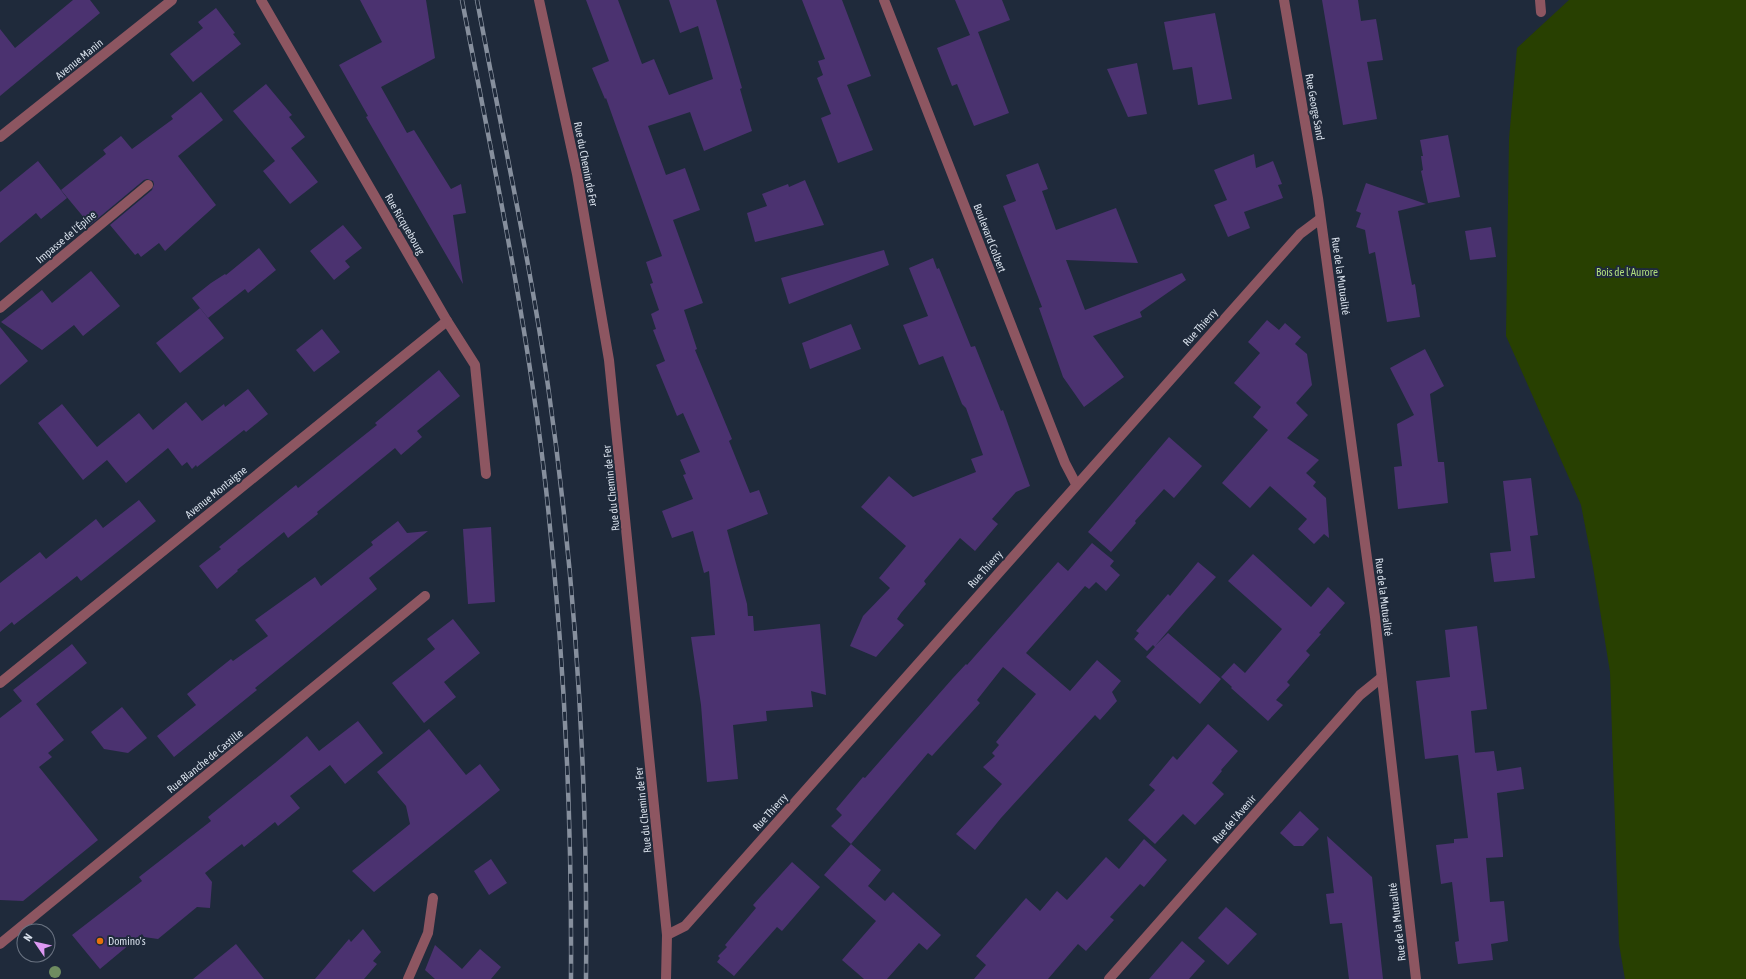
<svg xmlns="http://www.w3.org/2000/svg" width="1746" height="979" viewBox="0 0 1746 979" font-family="'Asap Condensed',sans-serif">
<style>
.green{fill:#284001}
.building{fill:#4b3270}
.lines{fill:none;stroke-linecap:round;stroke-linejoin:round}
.lane{stroke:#8d5661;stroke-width:10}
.street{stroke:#8d5661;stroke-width:10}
.rail-casing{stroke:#868f9d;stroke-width:4.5}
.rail{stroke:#1f2a3b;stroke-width:3;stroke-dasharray:9;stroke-linecap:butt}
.tree{fill:#6f8c60}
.food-dot{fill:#e8710a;stroke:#1f2a3b;stroke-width:1.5}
.labels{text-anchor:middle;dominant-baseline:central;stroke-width:4;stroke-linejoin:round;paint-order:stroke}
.street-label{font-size:11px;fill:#d7dfea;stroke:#1f2a3b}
.park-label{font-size:11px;fill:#b0dd7e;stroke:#1f2a3b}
.poi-label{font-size:11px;fill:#d7dfea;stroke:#1f2a3b;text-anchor:start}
</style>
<rect width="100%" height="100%" fill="#1f2a3b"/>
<!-- green -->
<path class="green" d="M1569,0H1746V979H1625L1619,944L1610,672L1593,567L1581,505L1506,336L1509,139L1517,48Z"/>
<!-- building -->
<g class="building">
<path d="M73,0H90L100,13L0,96V29L15,48Z"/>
<path d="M360,0H426L435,58L381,87L407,133L414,130L451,189L461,184L466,213L453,215L463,284L366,117L368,116L339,65L382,42Z"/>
<path d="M586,0H618L642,64L654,59L669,95L713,79L698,26L680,33L669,0H716L742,88L740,89L752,131L704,151L690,112L648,126L666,175L685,168L700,210L673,220L703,303L684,310L697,349L695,350L732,439L729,441L750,493L759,490L768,514L727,530L747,604L748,616H753L754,631L820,624L826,695L811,691L813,707L766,711L767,721L733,725L738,779L707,782L701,705L691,637L715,635L709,571L704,573L693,531L672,538L662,511L693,499L683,475L686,474L680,460L700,452L683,413L677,416L656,365L665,361L653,330L656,329L651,314L659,310L650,284L653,283L646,262L662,256L606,98L605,99L592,68L609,61Z"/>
<path d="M802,0H842L871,76L847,85L873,150L838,163L821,118L831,114L817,78L823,75L818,61L825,59Z"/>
<path d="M955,0H1002L1010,20L978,32L1009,113L974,126L957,84L952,86L937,48L970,35Z"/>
<path d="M1322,0H1358L1361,21L1376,19L1383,60L1367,62L1377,119L1343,125Z"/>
<path d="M216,8L235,33L233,34L241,44L193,82L170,54L203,28L198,22Z"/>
<path d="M1215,13L1232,99L1198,105L1192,67L1173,70L1164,22Z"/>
<path d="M1137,63L1147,114L1128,117L1107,69Z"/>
<path d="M266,84L292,115L289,117L305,137L291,148L318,182L290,204L263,171L275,161L233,111Z"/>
<path d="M201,92L223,120L178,156L216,205L165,251L159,243L141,257L138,253L135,255L110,225L152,190L154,184L153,181L147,179L144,180L90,225L61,190L106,154L103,150L121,136L132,149L173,119L171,116Z"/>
<path d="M1448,135L1460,197L1428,203L1421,171L1423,170L1421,156H1423L1420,140Z"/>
<path d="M1254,154L1256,168L1273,161L1282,184L1278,185L1283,198L1244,212L1250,228L1228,237L1214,205L1227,200L1214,170Z"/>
<path d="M38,161L67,198L41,219L36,213L0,243V192Z"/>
<path d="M1038,163L1048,189L1042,191L1056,230L1116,208L1138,263L1066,260L1085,310L1182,273L1186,280L1140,312L1142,317L1093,336L1124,377L1084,407L1063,377L1039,308L1042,307L1003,206L1016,201L1006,175Z"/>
<path d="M805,180L824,225L755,242L747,213L767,206L762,194L788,184L789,187Z"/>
<path d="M1366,183L1426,204L1398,211L1412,285L1415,284L1420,317L1387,322L1375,252L1369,254L1365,230L1356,227L1361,213L1356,211Z"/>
<path d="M343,225L362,248L345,261L350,267L334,280L310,251Z"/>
<path d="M1491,227L1496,257L1470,260L1465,231Z"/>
<path d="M259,248L276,270L248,293L245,289L208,318L192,298L211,283L225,274L226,275Z"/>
<path d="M884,250L889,265L789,304L781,278Z"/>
<path d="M933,258L937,269L939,268L971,347L975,346L1001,411L1003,410L1030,486L1016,492L992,519L998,524L975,551L960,538L924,581L926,584L901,613L897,619L904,625L876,657L850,646L863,616L890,588L879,578L906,546L861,507L889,476L913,497L976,472L971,459L983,455L966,408L962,404L943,356L919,365L903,325L928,316L909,268Z"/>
<path d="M91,271L120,306L83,336L74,325L42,350L1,322L42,290L52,303Z"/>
<path d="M200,308L224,338L180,373L156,343Z"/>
<path d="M1267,320L1279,330L1285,323L1301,337L1295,344L1307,354L1312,385L1296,403L1308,415L1287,438L1319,460L1306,473L1316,482L1313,486L1326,498L1329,538L1324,534L1314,544L1298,529L1307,519L1270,486L1250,508L1222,483L1268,430L1253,417L1261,407L1234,383L1260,353L1248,342Z"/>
<path d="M851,324L861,349L810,369L802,343Z"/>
<path d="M0,327L28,361L0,385Z"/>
<path d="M322,329L340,352L314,372L296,350Z"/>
<path d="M1425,349L1444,386L1430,394L1438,462H1444L1448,503L1398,509L1394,467L1402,466L1397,424L1414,415L1390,368Z"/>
<path d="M439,370L460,396L417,431L422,437L401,455L395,448L317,512L318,514L288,538L284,532L237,570L238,571L217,589L199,566L221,549L219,547L296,485L298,488L377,425L375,423Z"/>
<path d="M248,389L268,414L246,432L244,430L197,467L196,465L192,469L187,462L182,466L168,448L126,483L107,460L83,480L38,423L62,404L97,447L139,413L153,430L186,402L202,421L224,404L225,407Z"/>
<path d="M1169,437L1202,466L1174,498L1164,489L1135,521L1136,523L1111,552L1088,532Z"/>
<path d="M1531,478L1538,535L1530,536L1535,578L1494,582L1490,553L1511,551L1503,481Z"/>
<path d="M139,500L156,521L81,581L77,576L14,625L12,622L0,632V583L40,552L46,559L96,519L103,528Z"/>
<path d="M398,521L407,533L428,531L369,578L377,589L255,688L257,690L174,757L157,736L196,705L187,694L231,659L233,661L268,636L255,620L315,577L321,586L373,545L371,542Z"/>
<path d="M491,527L495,602L468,604L463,529Z"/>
<path d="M1092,543L1114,561L1110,566L1120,575L1106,591L1096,582L1089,589L1085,586L1026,653L1070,691L1097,660L1121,681L1112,692L1117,701L1100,720L1095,715L1001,818L975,850L956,834L1002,784L983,767L995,756L992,753L999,745L996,742L1036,694L1003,667L977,700L980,703L932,756L928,753L851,844L831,826L842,815L836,809L863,777L865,778L953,678L966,664L967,665L1058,562L1068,571Z"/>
<path d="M1253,554L1311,607L1328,587L1345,603L1319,633L1321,634L1306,651L1310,655L1287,682L1290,685L1276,700L1283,705L1268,721L1231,688L1232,687L1221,677L1234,663L1245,673L1282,629L1228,581Z"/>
<path d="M1198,562L1216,577L1186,610L1155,646L1168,633L1221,679L1200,704L1146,657L1155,647L1153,645L1147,651L1134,639L1139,633L1136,631L1168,594L1170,596Z"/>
<path d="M453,619L480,653L444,682L456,697L424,723L392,683L435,649L427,639Z"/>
<path d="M1477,626L1487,709L1471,711L1475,753L1462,754L1494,751L1497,771L1521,767L1524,789L1497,793L1503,854V857L1486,858L1490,902L1504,901L1508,941L1491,944L1493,960L1458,964L1455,942L1459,941L1452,882L1441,884L1436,845L1454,843V839L1468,838L1458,755L1425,759L1416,681L1450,677L1445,630Z"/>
<path d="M72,644L87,663L36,704L64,740L48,753L52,757L39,767L98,840L23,901L0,900V718L22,701L13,690Z"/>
<path d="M122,707L147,738L128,753L104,749L91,732Z"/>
<path d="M358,721L383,753L345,784L330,765L290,796L300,808L278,826L275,822L244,847L242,844L205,873L212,882L210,908L197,907L158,939L144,937L142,934L100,969L72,935L142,881L139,877L211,821L208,817L275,763L307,736L319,751Z"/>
<path d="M1208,724L1238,751L1221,770L1222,771L1212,783L1224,794L1195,825L1183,814L1155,844L1128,820L1155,790L1149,785L1173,756L1177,760Z"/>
<path d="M429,729L466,775L480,764L500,790L374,892L352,871L410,824L406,806L377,772Z"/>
<path d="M1300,811L1319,829L1303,846H1294L1280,833Z"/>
<path d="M1327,836L1372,877L1383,979H1349L1342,923L1330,924L1326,894L1334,893Z"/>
<path d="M1144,839L1167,860L1144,887L1140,884L1110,917L1114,920L1086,951L1078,944L1048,979H974L986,965L976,956L1026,898L1040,911L1057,891L1067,900L1106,857L1119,869Z"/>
<path d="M851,844L881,870L868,886L885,901L893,892L941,935L927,950L919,943L887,979H864L842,960L876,921L824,875Z"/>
<path d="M491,859L507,883L489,895L474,871Z"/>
<path d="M792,862L820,887L782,931L777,927L734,976L717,962L720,958L718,956L727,947L725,945L756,908L753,905Z"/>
<path d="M1226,907L1257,934L1228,965L1198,938Z"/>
<path d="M363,929L381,952L373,961L377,964L364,979H315L349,939L351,942Z"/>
<path d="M1182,941L1205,961L1189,979H1149Z"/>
<path d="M236,944L264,979H193Z"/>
<path d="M435,945L462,969L480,949L501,967L491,979H435L425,970Z"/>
</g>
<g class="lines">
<!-- lane -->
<path class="lane" d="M0,308L148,185"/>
<!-- street -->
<g class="street">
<path d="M261,0L447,321L475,365L486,474"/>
<path d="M539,0L577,174L609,360L667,935L666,979"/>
<path d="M884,0L1065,463L1076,484"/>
<path d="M1284,0L1318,198L1375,617L1416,979"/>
<path d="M1540,0L1541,12"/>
<path d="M0,137L172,0"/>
<path d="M0,683L447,321"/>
<path d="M667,935L685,926L1300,234L1320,219"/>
<path d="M0,944L425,596"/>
<path d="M408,979L428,933L433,898"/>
<path d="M1109,979L1360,695L1381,678"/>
</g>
<!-- rail casing -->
<g class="rail-casing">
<g id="rail">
<path d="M462,0C493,161 528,326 546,489C564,651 572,816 571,979"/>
<path d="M477,0C501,128 529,256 548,386C576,582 588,781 586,979"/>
</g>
</g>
<!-- rail -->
<use href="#rail" class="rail"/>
</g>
<!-- trees -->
<circle class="tree" cx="55" cy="972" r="6"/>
<!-- markers -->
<circle class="food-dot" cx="100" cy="941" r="4"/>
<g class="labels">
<!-- street labels -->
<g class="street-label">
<text transform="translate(79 59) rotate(-39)">Avenue Manin</text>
<text transform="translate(1315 107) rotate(80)">Rue George Sand</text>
<text transform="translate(586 164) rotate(79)">Rue du Chemin de Fer</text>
<text transform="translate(405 224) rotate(60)">Rue Ricquebourg</text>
<text transform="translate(66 237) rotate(-40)">Impasse de l'Épine</text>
<text transform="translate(990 238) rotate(69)">Boulevard Colbert</text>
<text transform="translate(1341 276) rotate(82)">Rue de la Mutualité</text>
<text transform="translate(1200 327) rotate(-48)">Rue Thierry</text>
<text transform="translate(611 488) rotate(-96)">Rue du Chemin de Fer</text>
<text transform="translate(216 492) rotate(-39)">Avenue Montaigne</text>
<text transform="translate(985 569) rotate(-48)">Rue Thierry</text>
<text transform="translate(1384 597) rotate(83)">Rue de la Mutualité</text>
<text transform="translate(205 761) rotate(-39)">Rue Blanche de Castille</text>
<text transform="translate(643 810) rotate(-96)">Rue du Chemin de Fer</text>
<text transform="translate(770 812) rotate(-48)">Rue Thierry</text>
<text transform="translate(1234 819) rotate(-49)">Rue de l'Avenir</text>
<text transform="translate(1397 922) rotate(-97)">Rue de la Mutualité</text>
</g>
<!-- park labels -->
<g class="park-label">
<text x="1627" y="272">Bois de l'Aurore</text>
</g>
<!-- poi labels -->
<g class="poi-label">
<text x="108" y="941">Domino's</text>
</g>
</g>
<!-- north arrow -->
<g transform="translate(36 943) rotate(304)"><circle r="19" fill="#1f2a3b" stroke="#697281"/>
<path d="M0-3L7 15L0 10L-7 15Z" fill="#dd99f3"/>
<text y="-6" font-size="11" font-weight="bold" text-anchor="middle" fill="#d7dfea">N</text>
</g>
</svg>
